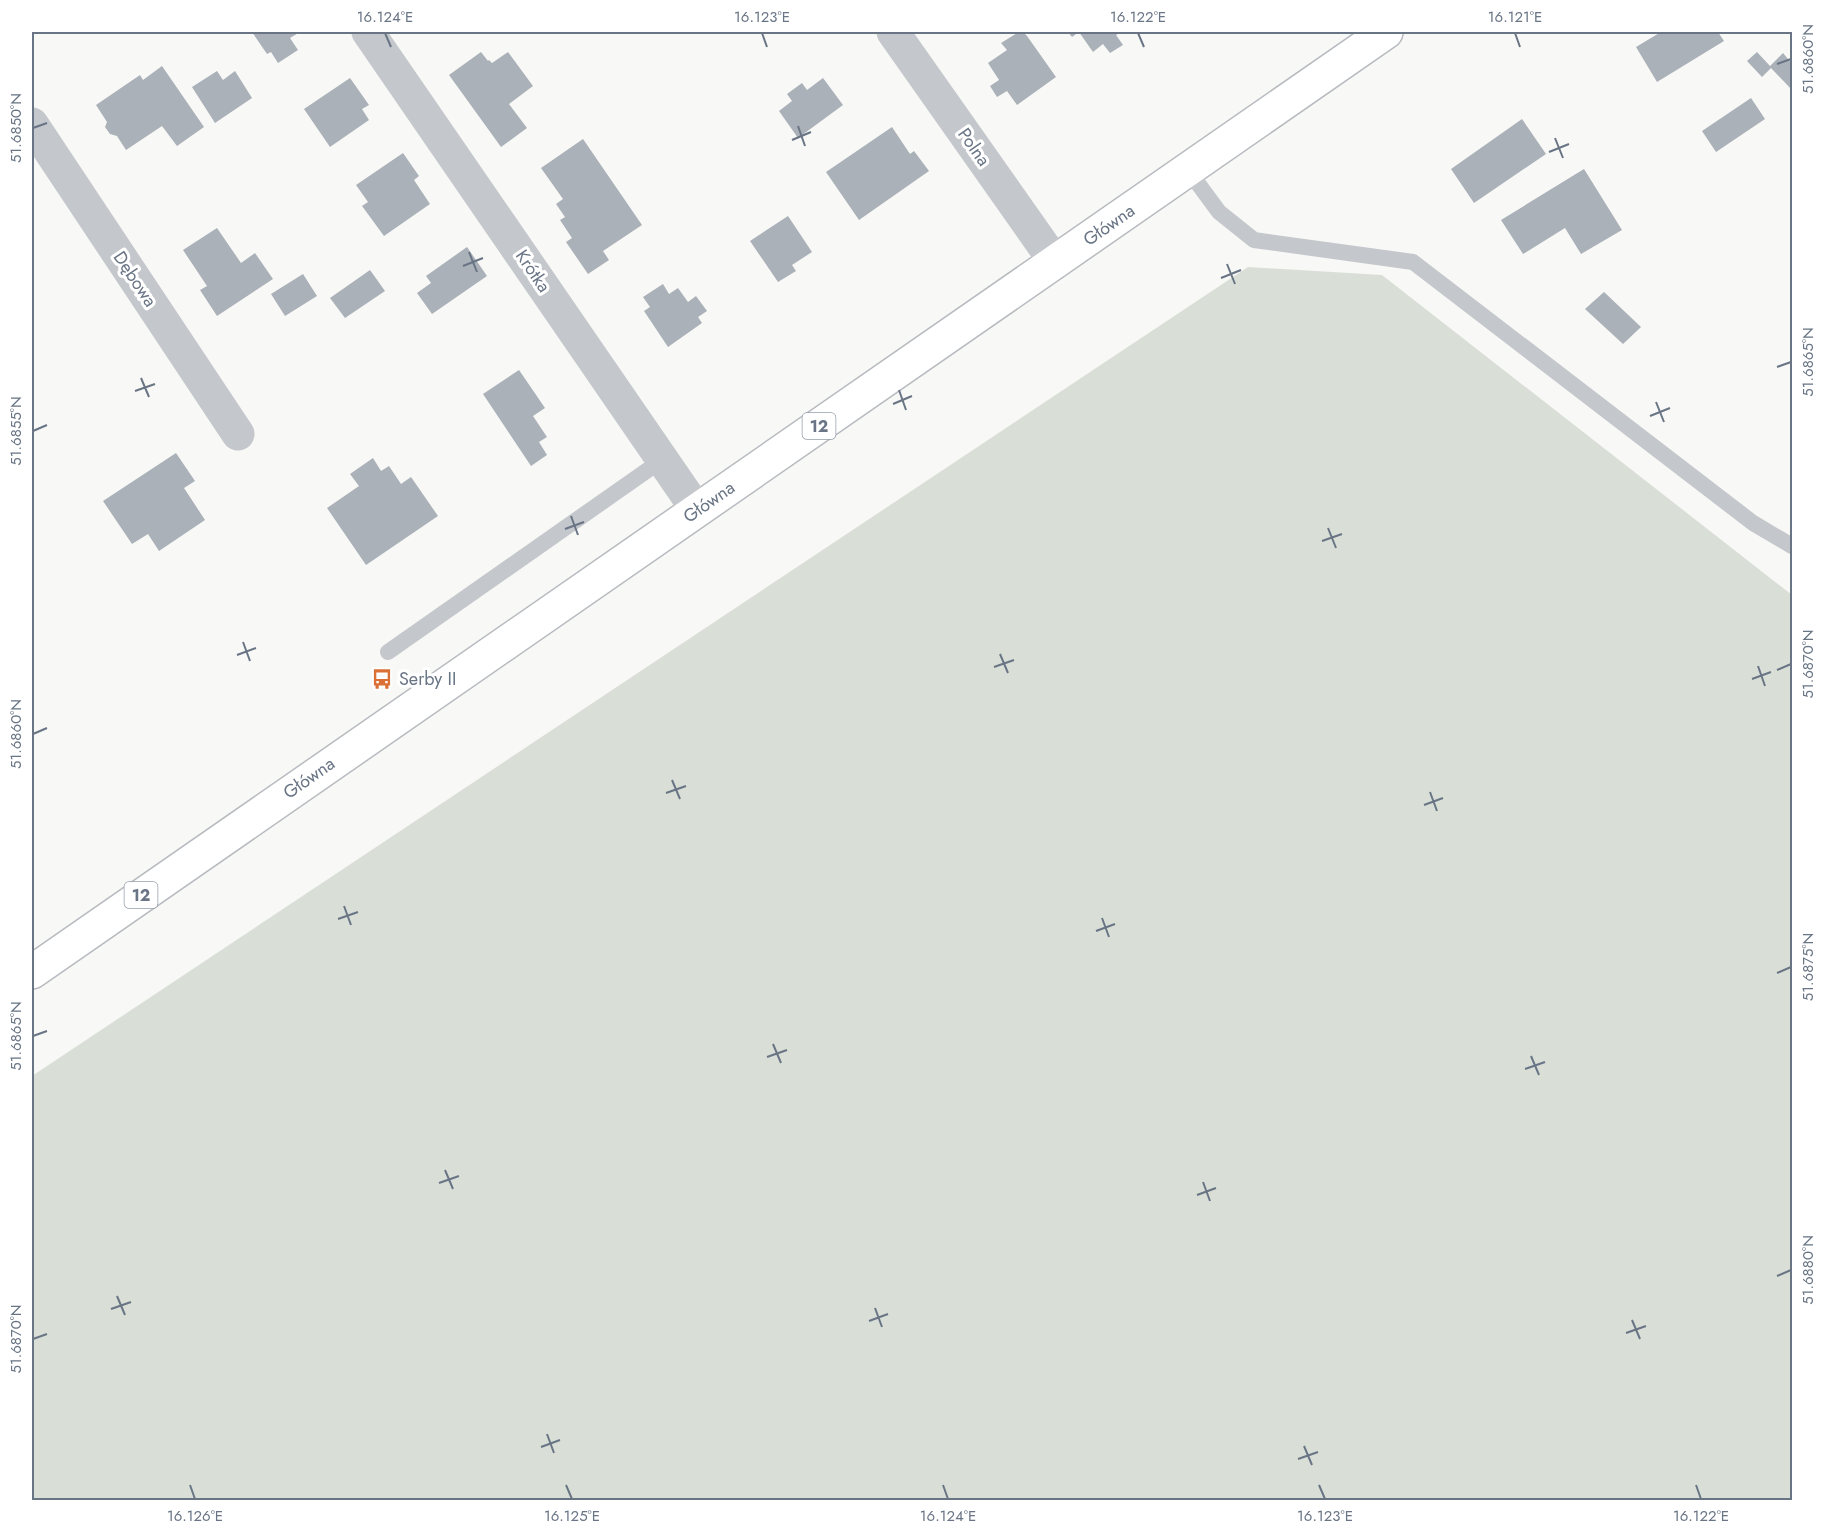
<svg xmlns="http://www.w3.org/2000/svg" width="1824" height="1532" viewBox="0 0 1824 1532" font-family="Jost,sans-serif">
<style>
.green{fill:#d9dfd7}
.building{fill:#abb1b8}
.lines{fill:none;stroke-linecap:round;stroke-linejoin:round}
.primary-casing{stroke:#b7bbbf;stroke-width:36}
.lane{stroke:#c4c7cb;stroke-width:16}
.street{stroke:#c4c7cb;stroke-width:33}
.primary{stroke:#fff;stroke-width:33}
.ticks{fill:none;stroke:#697585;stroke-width:2}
.labels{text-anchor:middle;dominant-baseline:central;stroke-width:6;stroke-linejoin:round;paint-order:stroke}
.shield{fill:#fff;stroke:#969eaa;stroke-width:1.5}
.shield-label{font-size:16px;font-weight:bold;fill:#697585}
.street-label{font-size:18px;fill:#697585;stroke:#fff}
.poi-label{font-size:18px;fill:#697585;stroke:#fff;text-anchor:start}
.neatline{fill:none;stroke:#697585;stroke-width:2}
.ticks-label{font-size:15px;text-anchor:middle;fill:#697585}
</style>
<rect width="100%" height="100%" fill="#f8f8f6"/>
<!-- green -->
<path class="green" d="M1248,267L1382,275L1792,595V1500H32V1076Z"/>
<!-- building -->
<g class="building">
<path d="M252,32H300L290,38L298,50L278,63L271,52L267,54Z"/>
<path d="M1019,32H1023L1027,36L1056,77L1017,105L1007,91L997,97L990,86L999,80L988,63L1007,50L1001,43Z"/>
<path d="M1068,32H1121L1116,35L1123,45L1110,53L1103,44L1093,52L1079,32L1072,37Z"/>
<path d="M1661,32H1718L1724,41L1657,82L1636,47Z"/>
<path d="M481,52L488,61L489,60L492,63L508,52L533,86L509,104L527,128L501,147L449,75Z"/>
<path d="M1757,52L1770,66L1783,53L1792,64V90L1771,68L1762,77L1747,61Z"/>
<path d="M162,66L204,127L177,146L162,126L126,150L117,136L110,134L105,127L107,122L96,105L140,75L143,80Z"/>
<path d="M217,71L223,80L235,71L252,98L215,123L192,87Z"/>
<path d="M350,78L369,105L362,109L369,120L330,147L304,109Z"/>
<path d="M823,78L843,105L798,138L779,111L792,101L787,94L802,83L807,90Z"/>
<path d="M1751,98L1765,119L1716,152L1702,131Z"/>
<path d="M1522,119L1546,154L1474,203L1451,169Z"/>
<path d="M892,127L910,154L914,151L929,171L859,220L826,172Z"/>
<path d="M583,139L642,225L603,251L609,260L588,274L566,242L572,238L560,220L565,217L556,204L563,199L541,168Z"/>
<path d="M403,153L419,176L414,180L430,204L384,236L362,206L368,202L356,185Z"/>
<path d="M1584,169L1622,230L1581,254L1565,228L1523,254L1501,220Z"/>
<path d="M788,216L812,252L792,265L796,271L778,282L750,241Z"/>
<path d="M217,228L241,263L255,253L273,279L217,316L200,290L207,286L183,250Z"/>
<path d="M467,247L487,276L432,314L417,293L431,283L426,276Z"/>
<path d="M370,270L385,291L345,318L330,298Z"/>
<path d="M303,274L317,296L285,316L271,294Z"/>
<path d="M663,284L669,294L678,288L688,302L696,296L707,311L698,317L702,323L668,347L644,311L650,307L643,297Z"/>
<path d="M1604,292L1641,327L1623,344L1585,309Z"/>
<path d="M519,370L545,408L533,416L547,437L539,442L547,455L531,466L483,394Z"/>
<path d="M176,453L195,481L184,488L205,520L159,551L148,534L132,544L103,501Z"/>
<path d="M373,458L381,471L389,466L401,484L411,477L438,516L366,565L327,508L359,486L350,474Z"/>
</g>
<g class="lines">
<!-- primary casing -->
<g class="primary-casing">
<path id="primary" d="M32,972L1386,32"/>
</g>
<!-- lane -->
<g class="lane">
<path d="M1188,170L1219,212L1254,240L1413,262L1753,523L1792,546"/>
<path d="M388,652L662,460"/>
</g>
<!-- street -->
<g class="street">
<path d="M368,32L697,510"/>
<path d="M893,32L1055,262"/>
<path d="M32,124L238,434"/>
</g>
<!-- primary -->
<use href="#primary" class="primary"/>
</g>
<!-- ticks -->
<path class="ticks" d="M385,33L391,47M762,33L767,47M1138,33L1144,47M1515,33L1520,47M1777,64L1791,59M798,126L805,146M33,128L47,123M1555,138L1563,158M792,140L811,132M1549,152L1569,144M469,252L477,272M1227,264L1235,284M463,266L483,258M1221,278L1241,270M1777,367L1791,362M141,378L149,397M899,390L906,410M135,391L155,384M1656,402L1664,422M893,404L912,396M1650,416L1670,408M33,431L47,425M571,516L578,535M1328,528L1336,548M565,529L584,522M1322,541L1342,534M243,642L250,661M1000,654L1008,673M237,655L256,648M1758,666L1765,686M994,667L1014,660M1777,670L1791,664M1752,679L1771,672M33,734L47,728M672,780L680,799M1430,792L1437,811M666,793L686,786M1424,805L1443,798M344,906L351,925M1102,918L1109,937M338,919L358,912M1096,931L1115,924M1777,973L1791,967M33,1036L47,1031M773,1044L781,1063M1531,1056L1539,1075M767,1057L787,1050M1525,1069L1545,1062M445,1170L453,1189M1203,1182L1210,1201M439,1183L459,1176M1197,1195L1216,1188M1777,1276L1791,1270M117,1296L125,1315M875,1308L882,1327M111,1309L131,1302M1632,1320L1640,1339M869,1321L888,1314M1626,1333L1646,1326M33,1339L47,1334M547,1434L554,1453M1304,1446L1312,1465M541,1447L560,1440M1298,1459L1318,1452M190,1485L195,1499M566,1485L572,1499M943,1485L948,1499M1319,1485L1325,1499M1696,1485L1701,1499"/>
<!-- icons -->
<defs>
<g id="bus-bare" transform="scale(1.62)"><path d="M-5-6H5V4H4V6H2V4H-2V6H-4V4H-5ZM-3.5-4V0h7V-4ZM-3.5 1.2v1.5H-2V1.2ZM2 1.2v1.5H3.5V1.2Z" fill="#da7035" stroke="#fff" stroke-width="2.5" paint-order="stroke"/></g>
</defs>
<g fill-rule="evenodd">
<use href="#bus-bare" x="382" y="679"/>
</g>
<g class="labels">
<!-- shield labels -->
<g class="shield">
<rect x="802.5" y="413" width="33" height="26" rx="4.5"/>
<rect x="124.5" y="882" width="33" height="26" rx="4.5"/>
</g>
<g class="shield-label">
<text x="819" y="426">12</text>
<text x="141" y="895">12</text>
</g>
<!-- street labels -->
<g class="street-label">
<text transform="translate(974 147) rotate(55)">Polna</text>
<text transform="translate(1109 225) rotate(-35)">Główna</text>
<text transform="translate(533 271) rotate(56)">Krótka</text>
<text transform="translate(135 279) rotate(56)">Dębowa</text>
<text transform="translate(709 502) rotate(-35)">Główna</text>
<text transform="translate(309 778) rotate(-35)">Główna</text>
</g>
<!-- poi labels -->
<g class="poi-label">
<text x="399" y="679">Serby II</text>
</g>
</g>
<!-- border -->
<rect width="1824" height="1532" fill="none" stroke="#ffffff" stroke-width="66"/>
<rect x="33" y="33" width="1758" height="1466" class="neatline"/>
<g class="ticks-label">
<text x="385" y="22">16.124°E</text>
<text x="762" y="22">16.123°E</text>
<text x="1138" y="22">16.122°E</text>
<text x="1515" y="22">16.121°E</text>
<text transform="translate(1808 59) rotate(-90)" y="5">51.6860°N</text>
<text transform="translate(16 128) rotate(-90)" y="5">51.6850°N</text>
<text transform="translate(1808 362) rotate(-90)" y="5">51.6865°N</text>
<text transform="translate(16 431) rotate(-90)" y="5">51.6855°N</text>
<text transform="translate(1808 664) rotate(-90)" y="5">51.6870°N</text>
<text transform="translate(16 734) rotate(-90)" y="5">51.6860°N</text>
<text transform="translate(1808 967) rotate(-90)" y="5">51.6875°N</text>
<text transform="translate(16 1036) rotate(-90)" y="5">51.6865°N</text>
<text transform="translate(1808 1270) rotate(-90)" y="5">51.6880°N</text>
<text transform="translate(16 1339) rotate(-90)" y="5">51.6870°N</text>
<text x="195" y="1521">16.126°E</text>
<text x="572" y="1521">16.125°E</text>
<text x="948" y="1521">16.124°E</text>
<text x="1325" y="1521">16.123°E</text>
<text x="1701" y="1521">16.122°E</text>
</g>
</svg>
